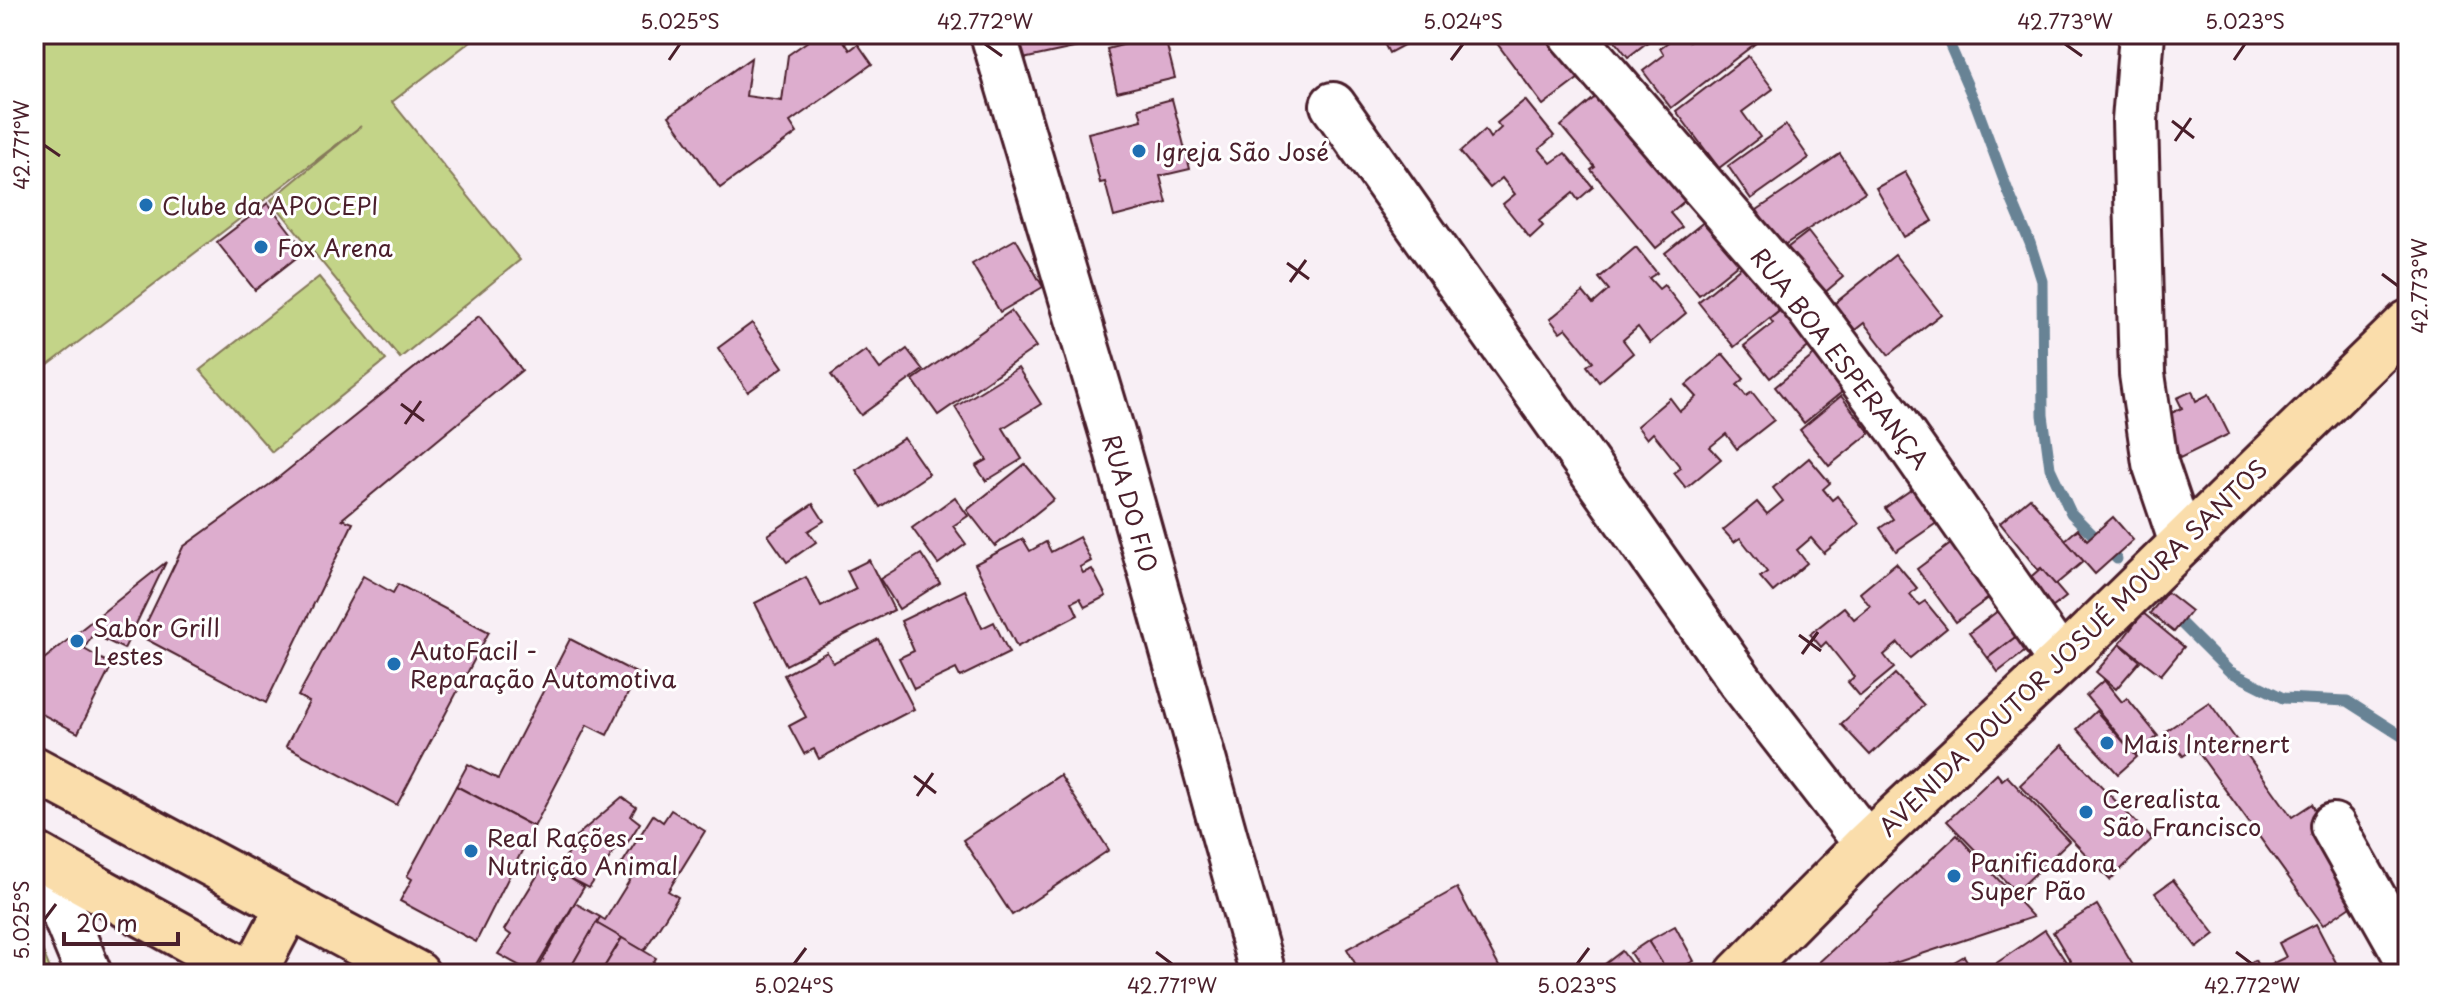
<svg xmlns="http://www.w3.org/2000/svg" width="2442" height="1008" viewBox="0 0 2442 1008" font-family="'Playpen Sans',sans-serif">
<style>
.green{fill:#c3d488;stroke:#867a5a;stroke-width:2}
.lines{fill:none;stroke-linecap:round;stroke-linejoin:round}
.stream{stroke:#688395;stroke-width:11}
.building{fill:#ddadce;stroke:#4a1f2b;stroke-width:2}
.minor-casing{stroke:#4a1f2b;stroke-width:50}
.primary-casing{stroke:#4a1f2b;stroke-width:50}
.minor{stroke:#fff;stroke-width:44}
.primary{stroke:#faddab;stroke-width:44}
.ticks{fill:none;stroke:#4a1f2b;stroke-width:3}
.poi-dot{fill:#1f6fb2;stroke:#fff;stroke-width:3}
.labels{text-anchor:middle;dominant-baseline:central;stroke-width:6;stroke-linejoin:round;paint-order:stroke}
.poi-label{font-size:24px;fill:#4a1f2b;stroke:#fff;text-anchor:start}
.street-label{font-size:24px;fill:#4a1f2b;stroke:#fff}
.neatline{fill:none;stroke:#4a1f2b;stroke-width:3}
.ticks-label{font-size:20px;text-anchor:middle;fill:#4a1f2b}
</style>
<rect width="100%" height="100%" fill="#f8eff5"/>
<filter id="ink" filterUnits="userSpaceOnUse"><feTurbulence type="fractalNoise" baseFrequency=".0125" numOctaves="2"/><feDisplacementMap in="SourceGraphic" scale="16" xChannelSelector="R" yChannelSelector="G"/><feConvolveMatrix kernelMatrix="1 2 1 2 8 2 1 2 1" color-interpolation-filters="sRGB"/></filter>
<g filter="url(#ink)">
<!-- green -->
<g class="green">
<path d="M34,34H480L392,102L520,260L400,358L271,200L361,126L34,376Z"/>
<path d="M319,277L386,360L272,452L200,370Z"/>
<path d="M34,929L52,974H34Z"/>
</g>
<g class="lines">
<!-- stream -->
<g class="stream">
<path d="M1945,34L1976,105L2008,191L2030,243L2042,281L2043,415L2050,468L2071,513L2117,559"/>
<path d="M2171,613L2229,671L2283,698L2347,701L2408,740"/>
</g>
</g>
<!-- building -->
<g class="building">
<path d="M818,34H839L850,50L858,44L872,64L790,122L797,133L720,188L669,116L751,58L746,96L782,101L788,55Z"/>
<path d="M1018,34H1138L1023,59Z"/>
<path d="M1164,34L1175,78L1117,92L1107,49Z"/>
<path d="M1379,34H1424L1389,53Z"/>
<path d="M1490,34H1545L1551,42L1560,34L1587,72L1543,105Z"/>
<path d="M1610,34H1658L1628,57Z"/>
<path d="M1679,34H1682L1689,42L1700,34H1757L1761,39L1671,108L1643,71L1664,55L1660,48Z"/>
<path d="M1748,56L1773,89L1742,112L1760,137L1719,168L1676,111Z"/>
<path d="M1607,87L1687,199L1670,213L1682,227L1656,248L1591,170L1595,167L1561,126Z"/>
<path d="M1172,99L1190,169L1160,176L1167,203L1114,217L1105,182L1100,183L1088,133L1142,120L1139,108Z"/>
<path d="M1525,100L1554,136L1539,149L1551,163L1565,153L1593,187L1578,200L1573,193L1539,221L1543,226L1530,238L1503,204L1515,194L1502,178L1490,188L1460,152L1485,130L1490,138L1501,128L1497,123Z"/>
<path d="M1786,125L1809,158L1751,199L1728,166Z"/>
<path d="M1840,154L1865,192L1781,247L1757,210Z"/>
<path d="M1905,172L1933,221L1904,237L1876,188Z"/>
<path d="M268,203L305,251L255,290L217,242Z"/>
<path d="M1710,217L1744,259L1699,295L1665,253Z"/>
<path d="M1808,232L1843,277L1823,294L1787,248Z"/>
<path d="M1016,239L1043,287L1000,312L972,264Z"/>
<path d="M1636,247L1657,273L1649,278L1659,289L1664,285L1686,313L1650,343L1638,327L1623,340L1633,353L1599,382L1587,366L1593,361L1566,328L1560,332L1550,319L1583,292L1593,304L1609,290L1599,278Z"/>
<path d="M1895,255L1941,314L1889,355L1864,323L1855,330L1834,304Z"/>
<path d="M1748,261L1784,306L1734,347L1698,302Z"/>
<path d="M1788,304L1817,340L1770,378L1744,346L1773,323L1770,319Z"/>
<path d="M1011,311L1036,347L938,415L913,380Z"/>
<path d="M479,316L522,370L342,519L353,523L266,703L140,636L183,547L273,482Z"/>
<path d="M752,323L783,367L748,392L718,348Z"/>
<path d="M907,349L923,370L861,415L831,375L866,350L880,369Z"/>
<path d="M1819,351L1848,387L1804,423L1775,387Z"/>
<path d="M1723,354L1744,379L1737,385L1746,396L1752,392L1774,420L1737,449L1726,434L1710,447L1721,459L1686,488L1674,473L1681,468L1653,433L1647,439L1637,426L1670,398L1680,411L1697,397L1686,385Z"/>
<path d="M1018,368L1041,404L1003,428L1022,459L986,481L976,466L987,460L955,407Z"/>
<path d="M2192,391L2196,401L2209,394L2229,434L2180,458L2161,418L2182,408L2177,398Z"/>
<path d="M1841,396L1870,433L1829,466L1800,430Z"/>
<path d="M904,438L929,474L880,507L856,470Z"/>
<path d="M1809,458L1830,483L1823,489L1832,500L1837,496L1859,524L1824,553L1811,538L1797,550L1807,563L1773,592L1760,577L1767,572L1740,538L1734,542L1723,530L1757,502L1767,514L1783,501L1773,488Z"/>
<path d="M1025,464L1054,499L995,546L967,510Z"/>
<path d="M1918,485L1941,520L1896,551L1880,528L1893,519L1885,508Z"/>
<path d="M955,497L968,516L953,526L966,544L938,564L912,528Z"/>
<path d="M2030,498L2084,561L2055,585L2041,568L2038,570L2000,523Z"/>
<path d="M813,504L824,521L808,531L816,542L787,562L768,535Z"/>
<path d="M2113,517L2133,540L2095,574L2065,540L2078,529L2087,540Z"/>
<path d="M1079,537L1091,561L1080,567L1083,573L1092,569L1106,596L1085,607L1080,598L1072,602L1078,615L1017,647L975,564L1023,539L1030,551L1046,542L1051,552Z"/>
<path d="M1956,540L1994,594L1956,622L1917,569Z"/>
<path d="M921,554L940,583L899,609L880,579Z"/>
<path d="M869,560L894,610L786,665L755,603L806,577L821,607L856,589L847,571Z"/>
<path d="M166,562L124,649L93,634L84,649L112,665L78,733L34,710V667Z"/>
<path d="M1896,563L1917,588L1910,594L1919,605L1925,601L1947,628L1910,658L1898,643L1884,655L1894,668L1860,696L1848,682L1854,677L1826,642L1821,647L1810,634L1844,607L1854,619L1870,606L1860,593Z"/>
<path d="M2041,568L2066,597L2048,611L2025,582Z"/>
<path d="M363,576L393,593L398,584L489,632L397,805L286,746L309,702L298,696Z"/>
<path d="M965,590L982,628L994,622L1009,653L960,677L956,669L914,689L899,658L914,651L901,621Z"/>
<path d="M2167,592L2191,611L2174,632L2150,613Z"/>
<path d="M2003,607L2022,632L1988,658L1969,633Z"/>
<path d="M2143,613L2184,647L2161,675L2120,643Z"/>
<path d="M2022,632L2032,646L1998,672L1988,658Z"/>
<path d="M570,639L638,674L607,735L587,725L534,827L456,786L468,764L498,779Z"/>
<path d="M878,639L914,709L819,759L814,749L804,754L789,726L806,717L784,675L827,652L833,663Z"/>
<path d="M2120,644L2140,661L2116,689L2096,672Z"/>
<path d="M1895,674L1924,705L1870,755L1841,724Z"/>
<path d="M2104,680L2122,702L2127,698L2158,736L2135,755L2086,696Z"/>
<path d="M2209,702L2292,817L2312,804L2360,900L2323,925L2195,748L2183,756L2166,731Z"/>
<path d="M2096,711L2137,757L2118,774L2077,729Z"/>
<path d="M2062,745L2152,839L2110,880L2020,785Z"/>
<path d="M1997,774L2002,780L2007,776L2069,841L2016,892L1947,821Z"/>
<path d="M1060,775L1109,850L1012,915L963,840Z"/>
<path d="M456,786L534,827L476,942L400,901L412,879L407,876Z"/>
<path d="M622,797L636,807L631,816L640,823L624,848L619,844L589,888L557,871L571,848L567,844Z"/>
<path d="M671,810L705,831L668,891L678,897L644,951L596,923L600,917L605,920L631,878L618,870L653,815L663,822Z"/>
<path d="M1957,835L2033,917L1871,971H1824L1817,964Z"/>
<path d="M545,863L584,887L533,973L498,954L511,935L504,930Z"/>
<path d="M2173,880L2215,934L2197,948L2155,893Z"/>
<path d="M1457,888L1503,974H1361L1347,949Z"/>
<path d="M575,903L600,917L567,974H535Z"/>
<path d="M2097,905L2134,967L2121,974H2078L2053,932Z"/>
<path d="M596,923L622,938L600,974H567Z"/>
<path d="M2316,924L2342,974H2264L2261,969L2286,957L2279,943Z"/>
<path d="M1675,926L1694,961L1669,974L1648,941Z"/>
<path d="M2045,930L2074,974H2001L1995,964Z"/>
<path d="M622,938L656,958L646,974L633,971L631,974H600Z"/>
<path d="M1648,941L1669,974H1644L1630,953Z"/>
<path d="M1622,951L1639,974H1592Z"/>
<path d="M1964,956L1975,974H1934Z"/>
<path d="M2255,960L2262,974H2229Z"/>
</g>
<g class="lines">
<!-- minor casing -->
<g class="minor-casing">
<g id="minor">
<path d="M993,34L1113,436L1263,974"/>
<path d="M1571,34L1807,306L1896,425L2061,661"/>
<path d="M2142,34L2135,121L2142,374L2155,463L2182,543"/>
<path d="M1333,105L1741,682L1867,844"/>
<path d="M2333,826L2408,959"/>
<path d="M41,858L89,974"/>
</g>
</g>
<!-- primary casing -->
<g class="primary-casing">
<g id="primary">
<path d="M34,769L417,974"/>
<path d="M34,854L251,974"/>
<path d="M253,974L289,906"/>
<path d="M1738,974L1867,844L2061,661L2408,323"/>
</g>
</g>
<!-- minor -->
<use href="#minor" class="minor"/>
<!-- primary -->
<use href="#primary" class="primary"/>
</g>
</g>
<!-- ticks -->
<path class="ticks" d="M985,44L1002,56M2065,44L2082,56M669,60L680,44M1451,60L1463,44M2234,60L2245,44M2172,121L2194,138M2175,141L2191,118M44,145L60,156M1287,263L1309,279M2382,274L2398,286M1290,282L1306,260M401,404L424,421M405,424L421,401M1799,635L1821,651M1802,654L1818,632M914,776L936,793M917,796L933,773M44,920L56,904M1156,952L1172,964M2236,952L2252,964M794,964L806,948M1577,964L1589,948"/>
<!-- markers -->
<g class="poi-dot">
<circle cx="1139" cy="151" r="8"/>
<circle cx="146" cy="205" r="8"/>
<circle cx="261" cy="247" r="8"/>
<circle cx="77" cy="641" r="8"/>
<circle cx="394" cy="664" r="8"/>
<circle cx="2107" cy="743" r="8"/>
<circle cx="2086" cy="812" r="8"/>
<circle cx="471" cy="851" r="8"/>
<circle cx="1954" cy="876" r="8"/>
</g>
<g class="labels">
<!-- poi labels -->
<g class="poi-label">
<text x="1155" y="151">Igreja São José</text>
<text x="162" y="205">Clube da APOCEPI</text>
<text x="277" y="247">Fox Arena</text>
<text x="93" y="627">Sabor Grill<tspan x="93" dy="28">Lestes</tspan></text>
<text x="410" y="650">AutoFacil -<tspan x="410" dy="28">Reparação Automotiva</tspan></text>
<text x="2123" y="743">Mais Internert</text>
<text x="2102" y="798">Cerealista<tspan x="2102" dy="28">São Francisco</tspan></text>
<text x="487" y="837">Real Rações -<tspan x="487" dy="28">Nutrição Animal</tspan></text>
<text x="1970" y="862">Panificadora<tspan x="1970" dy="28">Super Pão</tspan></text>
</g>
<!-- street labels -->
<g class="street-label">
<text transform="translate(1841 358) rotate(52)">RUA BOA ESPERANÇA</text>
<text transform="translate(1131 503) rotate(74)">RUA DO FIO</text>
<text transform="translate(2072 647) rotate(-44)">AVENIDA DOUTOR JOSUÉ MOURA SANTOS</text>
</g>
</g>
<!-- margin -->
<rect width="2442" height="1008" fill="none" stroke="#fff" stroke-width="88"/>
<!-- scale -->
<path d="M64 932v12h114v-12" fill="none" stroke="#4a1f2b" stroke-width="4"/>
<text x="76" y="932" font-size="24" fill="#4a1f2b" stroke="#ffffff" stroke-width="6" paint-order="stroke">20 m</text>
<rect x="44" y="44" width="2354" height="920" class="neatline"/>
<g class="ticks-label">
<text x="680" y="29">5.025°S</text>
<text x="985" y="29">42.772°W</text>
<text x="1463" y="29">5.024°S</text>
<text x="2065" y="29">42.773°W</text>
<text x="2245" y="29">5.023°S</text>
<text transform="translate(22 145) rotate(-90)" y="7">42.771°W</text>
<text transform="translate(2420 286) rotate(-90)" y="7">42.773°W</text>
<text transform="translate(22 920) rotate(-90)" y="7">5.025°S</text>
<text x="794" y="993">5.024°S</text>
<text x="1172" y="993">42.771°W</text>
<text x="1577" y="993">5.023°S</text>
<text x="2252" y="993">42.772°W</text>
</g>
</svg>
